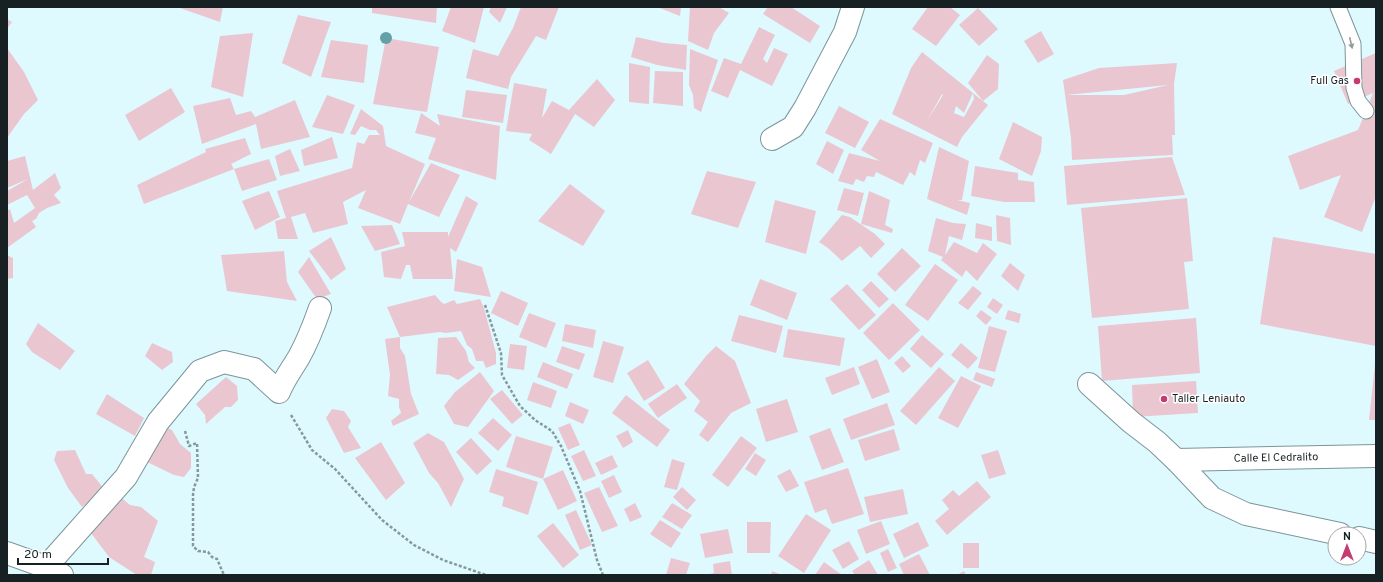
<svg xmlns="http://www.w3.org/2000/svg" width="1383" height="582" viewBox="0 0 1383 582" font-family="Overpass,sans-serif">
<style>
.building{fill:#eac7d0;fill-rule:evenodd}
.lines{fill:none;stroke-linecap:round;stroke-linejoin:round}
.lane-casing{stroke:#7c9599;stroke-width:17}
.street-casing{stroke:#7c9599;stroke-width:24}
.path{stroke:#85999c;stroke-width:2.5;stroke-dasharray:3 2;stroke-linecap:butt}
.lane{stroke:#fff;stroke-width:15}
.street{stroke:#fff;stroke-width:22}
.tree{fill:#64a0a8}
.oneway{fill:#979b9c}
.poi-dot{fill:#c53a70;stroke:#fff;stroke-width:1.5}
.labels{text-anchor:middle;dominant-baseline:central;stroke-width:3;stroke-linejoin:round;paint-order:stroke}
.poi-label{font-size:11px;fill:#172123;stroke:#fff;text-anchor:end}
.street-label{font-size:11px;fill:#172123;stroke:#fff}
</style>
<rect width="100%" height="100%" fill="#defaff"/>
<!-- building -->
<g class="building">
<path d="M177,7H223L220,22Z"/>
<path d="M372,7H437L436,23L372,13Z"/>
<path d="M451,7H484L475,43L442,31Z"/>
<path d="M491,7H507L500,23L489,12Z"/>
<path d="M521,7H559L546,40L536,36L511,77L508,89L466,78L473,49L498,56L513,28Z"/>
<path d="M657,7H681L680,16Z"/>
<path d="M690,7H719L729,13L714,33L708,50L688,41Z"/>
<path d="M768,7H791L820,26L810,43L763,14Z"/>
<path d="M928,7H950L960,15L936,46L912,29Z"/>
<path d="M978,8L998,29L979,46L959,25Z"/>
<path d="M298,15L331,22L311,77L282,63Z"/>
<path d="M7,19L12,22L7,29Z"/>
<path d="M759,27L775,35L763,59L767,63L774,48L788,54L772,86L740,70L728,98L711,91L724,58L741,64Z"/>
<path d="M1041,31L1054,54L1038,63L1024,41Z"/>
<path d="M253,33L243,97L211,87L220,36Z"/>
<path d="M636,37L664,43L687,45L686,70L657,65L631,57Z"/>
<path d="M386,38L439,47L427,112L373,104Z"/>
<path d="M331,40L368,45L364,83L321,77Z"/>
<path d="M7,48L24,72L38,100L24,114L7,138Z"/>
<path d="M690,49L718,60L701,112L694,108L693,95L689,85Z"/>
<path d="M922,52L973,93L964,113L956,106L954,113L964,117L974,99L973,93L988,105L962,137L957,147L892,114L911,68ZM942,94L943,95L927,121Z"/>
<path d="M1376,53V196L1362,232L1324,217L1341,175L1300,190L1288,156L1358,130L1373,93L1348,104L1334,71Z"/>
<path d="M987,55L999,64L998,89L983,101L968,83Z"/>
<path d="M629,63L650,67L649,104L629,102Z"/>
<path d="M1177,63L1174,84L1175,135H1172L1173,155L1072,160L1071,138L1063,80L1099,68ZM1168,85L1124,95H1066Z"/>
<path d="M655,71L683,72V106L653,103Z"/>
<path d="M597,79L615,100L594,127L575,114L551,154L529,140L532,134L506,131L514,83L547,89L542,118L552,101L569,110Z"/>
<path d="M171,88L185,112L139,141L125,115Z"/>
<path d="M466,90L507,95L503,123L462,117Z"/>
<path d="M327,95L355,105L343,134L312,127Z"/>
<path d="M230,98L236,115L251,111L255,117L295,100L310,137L261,149L256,124L202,144L193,106Z"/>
<path d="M839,106L869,122L855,148L825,133Z"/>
<path d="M361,109L383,126L386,146L425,164L409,202L431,163L460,175L439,217L408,204L400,224L358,208L366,190L343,202L348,224L313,233L305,213L291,217L298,239H278L275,221L286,218L277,191L352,168L357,142L364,144L369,135H380L376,130H370L361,126L355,135L350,134Z"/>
<path d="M421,113L440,126L437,114L500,126L496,180L428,159L436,138L415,133Z"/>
<path d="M880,119L933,143L925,163L920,160L915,176L910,172L903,185L876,172L874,177L867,176L864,182L856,179L853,185L838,181L849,153L880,161L861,150Z"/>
<path d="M1013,122L1042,137L1041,151L1032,176L999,159Z"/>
<path d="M332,137L338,158L304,166L301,150Z"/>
<path d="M245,138L251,154L231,164L234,169L144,204L137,185L206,152L205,149Z"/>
<path d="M827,141L844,150L833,174L816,164Z"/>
<path d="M939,147L969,161L962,200H957L970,203L967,215L927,199Z"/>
<path d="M290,149L300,171L280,176L275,156Z"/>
<path d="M25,156L33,190L55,173L61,188L54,195L61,203L47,208L39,213L36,219L32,221L36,227L7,248V211L10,209L14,223L35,208L27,195L7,205V191L28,179L7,188V161Z"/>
<path d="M1172,157L1185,195L1067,205L1064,166Z"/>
<path d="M269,159L277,180L242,191L234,169Z"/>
<path d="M975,166L1018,173V180L1034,182L1035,202H1004L971,196Z"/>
<path d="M707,171L756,182L738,228L691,214Z"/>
<path d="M570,184L605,211L583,246L538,221Z"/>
<path d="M844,188L864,193L858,216L837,210Z"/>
<path d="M269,191L280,217L255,230L242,201Z"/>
<path d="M869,191L890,200L885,225L893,229L892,233L861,224Z"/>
<path d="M466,196L478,203L456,252L450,248L453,279H413L410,265H406L401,279L384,277L381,252L405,246L402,232H448V237Z"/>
<path d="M1187,198L1193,261L1184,262L1189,309L1092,318L1081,208Z"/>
<path d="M775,200L816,211L806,254L765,242Z"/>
<path d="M842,215L850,217L875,234L885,244L871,258L860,246L842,261L828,248L819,242Z"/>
<path d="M996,215L1010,218L1011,245L997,241Z"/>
<path d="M936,218L953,223L966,224L962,240L949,236L945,255L954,242L977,253L983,243L997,254L977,281L966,270L962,277L941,260L943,257L928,251Z"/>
<path d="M976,223L992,227V241L975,238Z"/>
<path d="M392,225L400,244L375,251L361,226Z"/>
<path d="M331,237L346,269L331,280L309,251Z"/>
<path d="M1273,237L1376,254V346L1260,324Z"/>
<path d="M902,248L921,266L895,292L877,274Z"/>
<path d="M284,251L287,282L297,301L227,291L221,255Z"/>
<path d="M7,255L13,258V278L7,279Z"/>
<path d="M309,257L331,294L317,299L298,272Z"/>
<path d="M457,259L482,267L491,297L454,291Z"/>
<path d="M1010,263L1025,275L1018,291L1001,276Z"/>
<path d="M935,264L958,280L928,321L905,305Z"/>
<path d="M760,279L797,293L787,320L750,305Z"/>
<path d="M871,281L889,299L879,308L862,290Z"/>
<path d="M847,284L876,315L859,330L830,299Z"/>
<path d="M973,286L982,293L968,310L958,303Z"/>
<path d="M501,291L528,303L518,326L491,313Z"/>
<path d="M435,295L441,302L444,304L454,300L457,304L480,299L484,308L496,353V364L486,368L483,361H476L472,349L467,345L461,331L446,333L440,332L400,337L387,307Z"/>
<path d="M993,298L1003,305L997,314L987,307Z"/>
<path d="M893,303L920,330L889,360L863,333Z"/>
<path d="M981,310L992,318L986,325L976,316Z"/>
<path d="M1008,310L1021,314L1019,323L1005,319Z"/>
<path d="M529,313L556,323L546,348L519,337Z"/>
<path d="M739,315L783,326L776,353L731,341Z"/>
<path d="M1196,318L1200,373L1102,381L1098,326Z"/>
<path d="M38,323L75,351L60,370L32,352L26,344Z"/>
<path d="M565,324L596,330L593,348L562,341Z"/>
<path d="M989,326L1007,331L995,372L978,368Z"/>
<path d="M788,329L845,338L840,366L783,357Z"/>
<path d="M922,335L944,354L931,368L910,349Z"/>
<path d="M400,337V348L405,356L411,394L419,414L393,426L391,421L401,413L399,407V399L388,396L390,375L385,339Z"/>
<path d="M456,337L466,351L469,362L475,368L458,380L449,375L436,374L438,338Z"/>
<path d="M603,341L624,347L613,383L593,377Z"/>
<path d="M152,343L172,352L173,362L162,370L145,356Z"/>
<path d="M961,343L978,358L968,369L951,355Z"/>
<path d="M510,344L527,346L524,370L507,368Z"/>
<path d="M562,346L585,354L579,370L556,362Z"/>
<path d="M716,346L735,361L751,403L731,413L708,442L699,435L708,422L694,411L700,401L684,384L706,356Z"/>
<path d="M902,356L911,366L903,373L894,363Z"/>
<path d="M877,359L890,392L872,399L858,367Z"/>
<path d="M648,360L665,388L644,401L627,373Z"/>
<path d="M543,362L573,374L567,389L537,377Z"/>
<path d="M1375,364H1376V420H1369Z"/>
<path d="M854,367L860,384L832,395L825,378Z"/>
<path d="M939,367L955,381L916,425L900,411Z"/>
<path d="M480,372L494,391L468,427L454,424L444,406L455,392Z"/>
<path d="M976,372L995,379L992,387L973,380Z"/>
<path d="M961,376L981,386L958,428L938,418Z"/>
<path d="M226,377L237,386L238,400L231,407H225L206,424L205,415L196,404Z"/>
<path d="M1196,381L1198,413L1133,417L1132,385Z"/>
<path d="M533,382L557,391L551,408L527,400Z"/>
<path d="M677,384L687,398L658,418L648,404Z"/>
<path d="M502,390L523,415L512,424L490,399Z"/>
<path d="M107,394L144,418L135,436L96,414Z"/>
<path d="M626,395L670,430L657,447L612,413Z"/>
<path d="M787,399L798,432L766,442L756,409Z"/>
<path d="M570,402L589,410L583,424L565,416Z"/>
<path d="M887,403L895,425L851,440L843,419Z"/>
<path d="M332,409L344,411L351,421L348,427L361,448L344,453L326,418Z"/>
<path d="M493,418L512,435L498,451L478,433Z"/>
<path d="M570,423L580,445L568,450L558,428Z"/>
<path d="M166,427L172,430L180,444L191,453V468L184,477L174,475L143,460Z"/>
<path d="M830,428L844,462L822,470L809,436Z"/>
<path d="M894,429L900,450L865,461L858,440Z"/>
<path d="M628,430L633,442L623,448L616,436Z"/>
<path d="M428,433L444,442L464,479L451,507L438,483L429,473L413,443Z"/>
<path d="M516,436L553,447L543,479L506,467Z"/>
<path d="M741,436L757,448L728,487L712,475Z"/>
<path d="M471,438L492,461L477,475L456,452Z"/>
<path d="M381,442L405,483L386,500L355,458Z"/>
<path d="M75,450L86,474H92L105,490L82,507L68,488L54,460L57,451Z"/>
<path d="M584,450L596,476L583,481L571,456Z"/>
<path d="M998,450L1006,474L989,479L981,455Z"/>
<path d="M755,453L766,460L756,476L745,469Z"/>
<path d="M612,455L618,467L601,475L595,463Z"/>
<path d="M672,459L685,463L677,490L664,487Z"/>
<path d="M848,468L864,514L832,524L826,509L815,513L804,482Z"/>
<path d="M496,469L538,482L528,515L502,506L504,497L489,492Z"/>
<path d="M790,469L799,486L786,492L777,476Z"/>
<path d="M563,470L577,501L558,510L543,479Z"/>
<path d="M614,475L622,492L609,498L601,481Z"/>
<path d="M977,481L991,497L947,535L935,521L949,509L942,500L953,490L959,496Z"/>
<path d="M599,487L618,526L602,532L584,493Z"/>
<path d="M682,487L696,500L687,510L673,497Z"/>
<path d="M903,489L908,514L870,522L864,497Z"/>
<path d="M117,494L130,505L141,507L158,521L144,557L155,562L151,575H137L109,557L88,529Z"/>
<path d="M635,503L642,517L630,522L624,509Z"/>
<path d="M672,503L692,515L682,529L662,517Z"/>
<path d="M576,510L592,545L580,550L565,515Z"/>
<path d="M806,514L831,530L804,573L778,556Z"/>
<path d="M660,520L681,533L671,548L650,534Z"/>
<path d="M881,521L890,544L866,554L857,530Z"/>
<path d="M747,522H771L770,553H747Z"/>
<path d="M918,522L929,546L904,558L893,534Z"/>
<path d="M553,523L579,555L563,568L537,536Z"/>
<path d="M728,529L733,553L705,558L700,534Z"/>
<path d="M849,541L859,559L843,569L832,550Z"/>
<rect x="963" y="543" width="16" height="25"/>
<path d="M888,549L897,568L888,572L880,553Z"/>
<path d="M919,554L930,575H904L899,564Z"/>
<path d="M671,558L690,563L686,575H666Z"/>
<path d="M869,560L878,575H855L852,571Z"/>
<path d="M730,561L732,575H705L714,573L713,564Z"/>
<path d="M824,562L842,575H815Z"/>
<path d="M772,571L782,575H771Z"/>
<path d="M964,571L966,575H957Z"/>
</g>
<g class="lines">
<!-- lane casing -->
<g class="lane-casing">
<path id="lane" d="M1338,7L1353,44L1354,88L1358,101L1366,111"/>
</g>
<!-- street casing -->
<g class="street-casing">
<g id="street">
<path d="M772,139L793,127L805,108L845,32L853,7"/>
<path d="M1089,384L1131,422L1157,442L1176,460"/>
<path id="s1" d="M1340,534L1246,514L1212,498L1176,460L1376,456"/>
<path d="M1359,538L1376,542"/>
<path d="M7,553L46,567L62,575"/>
<path d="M46,567L126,477L158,422L200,371L224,362L254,369L279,392C284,379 292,369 299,357C308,341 314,325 320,308"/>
</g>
</g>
<!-- path -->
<g class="path">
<path d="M485,305L501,353L502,375L520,406L535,420L552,431L561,446L580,491L597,560L603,575"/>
<path d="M291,415L312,450L335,469L382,520L414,545L443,560L486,575"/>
<path d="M185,431L189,446L197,443L198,478L194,487L193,495V546L198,551L208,552L212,557L217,559L224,575"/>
</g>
<!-- lane -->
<use href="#lane" class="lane"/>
<!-- street -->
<use href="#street" class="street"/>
</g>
<!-- trees -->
<circle class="tree" cx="386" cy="38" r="6"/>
<!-- one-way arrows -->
<defs><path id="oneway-solid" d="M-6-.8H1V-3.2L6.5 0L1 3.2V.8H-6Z"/></defs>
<use class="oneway" href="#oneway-solid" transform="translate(1351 43) rotate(77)"/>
<!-- markers -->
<g class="poi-dot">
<circle cx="1357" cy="81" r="4"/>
<circle cx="1164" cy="399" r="4"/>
</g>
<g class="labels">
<!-- poi labels -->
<g class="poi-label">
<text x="1349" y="81">Full Gas</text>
<text x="1172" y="399" text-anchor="start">Taller Leniauto</text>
</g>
<!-- street labels -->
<g class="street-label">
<text stroke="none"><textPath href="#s1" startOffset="286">Calle El Cedralito</textPath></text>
</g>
</g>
<!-- border -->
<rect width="1383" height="582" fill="none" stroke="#172123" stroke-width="16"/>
<!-- north arrow -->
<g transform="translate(1347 546)"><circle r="19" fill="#ffffff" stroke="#a2a6a7"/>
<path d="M0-3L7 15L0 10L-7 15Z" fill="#c53a70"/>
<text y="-6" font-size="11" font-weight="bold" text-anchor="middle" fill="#172123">N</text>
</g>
<!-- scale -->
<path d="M18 558v6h90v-6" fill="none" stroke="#172123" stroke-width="2"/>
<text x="24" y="558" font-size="12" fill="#172123" stroke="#ffffff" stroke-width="3" paint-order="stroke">20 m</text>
</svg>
